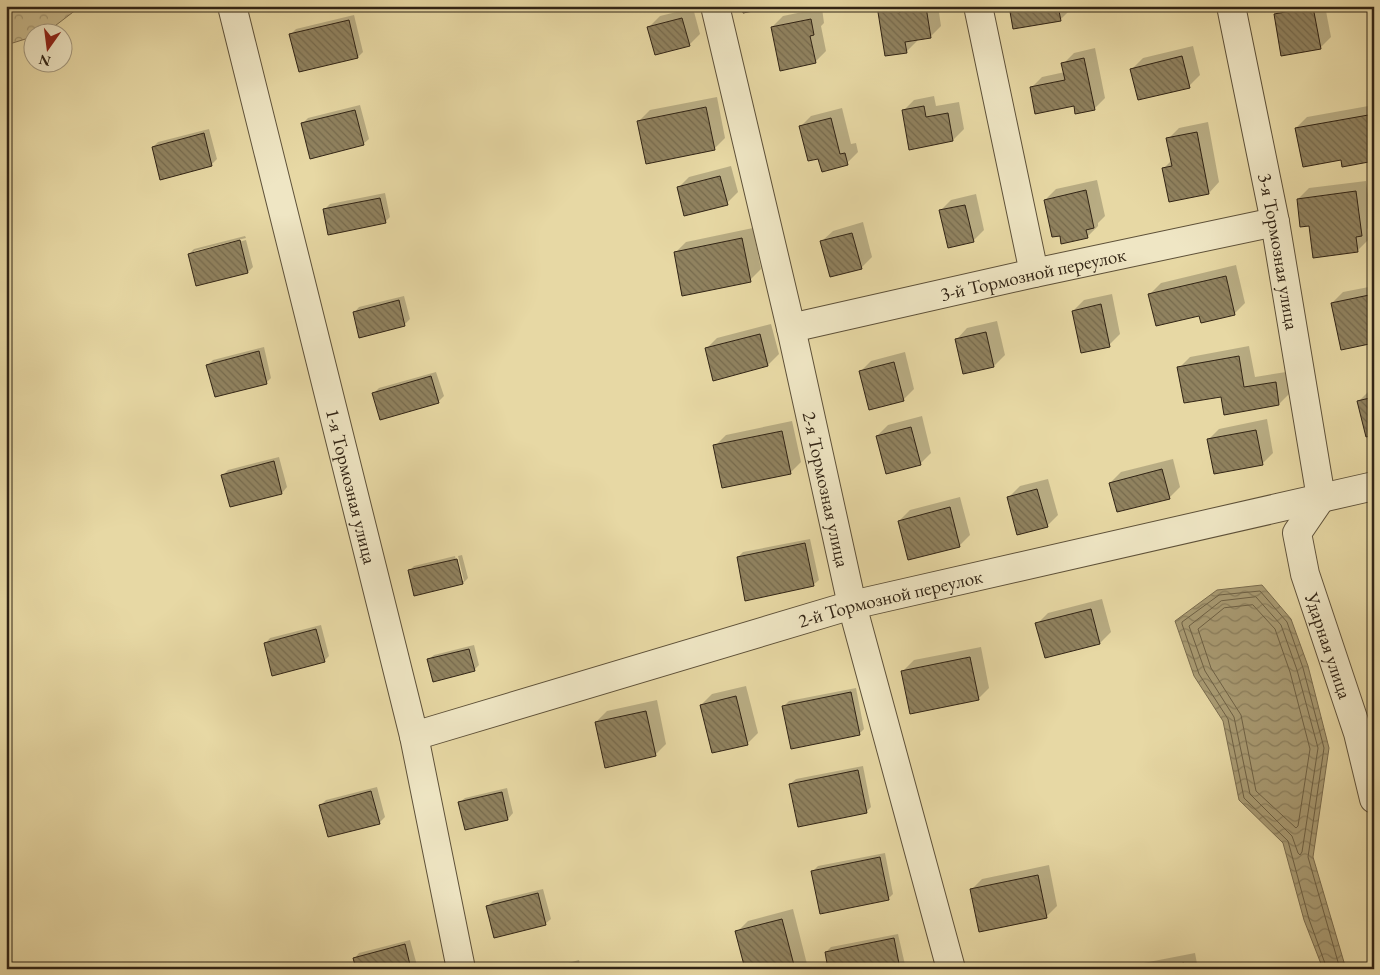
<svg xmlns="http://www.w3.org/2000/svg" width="1380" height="975" viewBox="0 0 1380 975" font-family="'EB Garamond',serif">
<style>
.forest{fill:url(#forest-crowns);stroke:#7c6e50}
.water{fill:url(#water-waves);stroke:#796b4d}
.shadow{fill:#0003}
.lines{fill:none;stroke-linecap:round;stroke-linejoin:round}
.shore{stroke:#6d6044;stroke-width:1}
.building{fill:url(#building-back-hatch);stroke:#312415}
.minor-casing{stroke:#5e5139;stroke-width:30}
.minor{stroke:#efe6c4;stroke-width:28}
.labels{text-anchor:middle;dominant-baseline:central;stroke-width:4;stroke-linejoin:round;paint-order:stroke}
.street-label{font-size:19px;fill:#312415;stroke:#efe6c4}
</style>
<defs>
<pattern id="forest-crowns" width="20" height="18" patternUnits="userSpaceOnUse" patternTransform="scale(1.25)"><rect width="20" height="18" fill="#c8b98c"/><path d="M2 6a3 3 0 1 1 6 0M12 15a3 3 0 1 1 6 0" fill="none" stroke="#a39671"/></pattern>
<pattern id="water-waves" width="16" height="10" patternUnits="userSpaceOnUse" patternTransform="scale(1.25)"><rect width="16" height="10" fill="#a99b73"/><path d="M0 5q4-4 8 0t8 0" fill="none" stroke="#8a7e5d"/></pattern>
<pattern id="building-back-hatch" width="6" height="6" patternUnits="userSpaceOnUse" patternTransform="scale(1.25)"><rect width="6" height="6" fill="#90825f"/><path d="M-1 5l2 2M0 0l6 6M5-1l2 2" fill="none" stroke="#766a4d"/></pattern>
</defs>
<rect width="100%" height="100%" fill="#e7d8a4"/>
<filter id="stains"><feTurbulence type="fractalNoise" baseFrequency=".004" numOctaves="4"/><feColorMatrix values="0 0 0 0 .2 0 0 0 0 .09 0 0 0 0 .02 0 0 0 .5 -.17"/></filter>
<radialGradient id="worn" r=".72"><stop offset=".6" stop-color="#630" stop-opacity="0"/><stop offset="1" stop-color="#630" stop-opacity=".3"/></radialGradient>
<!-- forest -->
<path class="forest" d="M6,6H81L47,32H32V37L6,45Z"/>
<!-- water -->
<path class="water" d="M1262,585L1291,619L1308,666L1329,748L1313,857L1346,969H1323L1304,920L1283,843L1239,800L1223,721L1194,676L1175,621L1217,590Z"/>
<!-- shadow -->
<g class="shadow">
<path d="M878,6H938L941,26L930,37L917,39V41L906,52Z"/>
<path d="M1011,6H1071V9L1060,20Z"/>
<path d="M1283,6H1325L1331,37L1320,48L1275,15Z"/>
<path d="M693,8L700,34L689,45L649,27L660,16Z"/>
<path d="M822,8L824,23L821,26L826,51L815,62L772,27L783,16Z"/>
<path d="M354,15L363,52L358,57L291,34L296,29Z"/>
<path d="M1193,46L1200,75L1189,86L1132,69L1143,58Z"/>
<path d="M1095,48L1105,98L1094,109L1075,104L1031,88L1042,77L1065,72L1063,64L1074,53Z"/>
<path d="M934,96L936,106L959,102L964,129L953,140L903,111L914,100Z"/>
<path d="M717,97L725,138L714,149L639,121L650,110Z"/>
<path d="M360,105L369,139L363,144L303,123L308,118Z"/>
<path d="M1374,105V160L1342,159L1296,128L1307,117Z"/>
<path d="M842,108L851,144L856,143L858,152L847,163L819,157L800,127L811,116Z"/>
<path d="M1208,122L1219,182L1209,193L1163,169L1172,160L1168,139L1179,128Z"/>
<path d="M209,129L217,159L212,164L161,178L153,147L158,142Z"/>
<path d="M731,166L738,192L727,203L678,188L689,177Z"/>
<path d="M1097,180L1105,216L1098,223V226L1087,237L1060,234L1045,200L1056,189Z"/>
<path d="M1366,181L1372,224L1367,229L1368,240L1357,251L1310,224L1298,199L1309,188Z"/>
<path d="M385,193L390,217L385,222L324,210L330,204Z"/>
<path d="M976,194L984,230L973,241L940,211L951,200Z"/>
<path d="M863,222L872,257L861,268L822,241L833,231Z"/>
<path d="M753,228L761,269L750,280L675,253L686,242Z"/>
<path d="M245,236L246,238L194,251V254L246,240L253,267L248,272L197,285L189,254L194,249Z"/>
<path d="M1236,265L1245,303L1234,314L1200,315L1150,294L1161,283Z"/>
<path d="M1374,286V341L1332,303L1343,292Z"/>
<path d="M1112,294L1120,334L1109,345L1073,311L1084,300Z"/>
<path d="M404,296L410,319L405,324L360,336L354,313L359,307Z"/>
<path d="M997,321L1005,355L994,366L964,373L957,339L967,328Z"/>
<path d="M771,324L779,354L768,365L706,349L717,338Z"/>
<path d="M1249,346L1255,377L1286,372L1290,393L1279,404L1225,413L1222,396L1179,368L1190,357Z"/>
<path d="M264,347L271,378L266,383L208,365L213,360Z"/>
<path d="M905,352L914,389L903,400L860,372L871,361Z"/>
<path d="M436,372L444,396L438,402L373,394L379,388Z"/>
<path d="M1374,390V434L1358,402L1369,391Z"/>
<path d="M922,416L931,453L920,464L877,436L888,425Z"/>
<path d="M1267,419L1273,453L1262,464L1208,440L1219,429Z"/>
<path d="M792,421L801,462L790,473L715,446L726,435Z"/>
<path d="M279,457L287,487L282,493L223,475L228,470Z"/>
<path d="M1173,459L1180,487L1169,498L1110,483L1121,472Z"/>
<path d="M1048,479L1058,515L1047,526L1009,497L1020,486Z"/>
<path d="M960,497L970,535L959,546L899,521L910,510Z"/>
<path d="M810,539L819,580L813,585L738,557L743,552Z"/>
<path d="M462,555L468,578L463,583L409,571L414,566L455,556L461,581H464L458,556Z"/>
<path d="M1102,599L1111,632L1100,643L1045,657L1037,624L1048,613Z"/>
<path d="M321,625L329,656L324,661L265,644L270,638Z"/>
<path d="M474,645L479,665L474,670L428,660L434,655Z"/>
<path d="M981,647L989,688L978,699L903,671L914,660Z"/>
<path d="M746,686L758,733L747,744L701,705L712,694Z"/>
<path d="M856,688L864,729L859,734L784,706L789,701Z"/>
<path d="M657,700L666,744L655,755L596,722L607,711Z"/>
<path d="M863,766L871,807L866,812L790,784L796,779Z"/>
<path d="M377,787L385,817L380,822L321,805L326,800Z"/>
<path d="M507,788L513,813L508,819L459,803L465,798Z"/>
<path d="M885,853L893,894L888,899L813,871L818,866Z"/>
<path d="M1049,865L1057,906L1046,917L971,890L982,879Z"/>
<path d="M543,889L551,919L545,924L487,907L493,901Z"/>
<path d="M793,909L808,968L747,969L737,932L748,921Z"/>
<path d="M898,934L906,969H830L826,952L831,947Z"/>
<path d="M410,940L418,969H357L354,959L359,953Z"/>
<path d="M1195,953L1198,969H1125L1128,966Z"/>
<path d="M579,960L581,969H547Z"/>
</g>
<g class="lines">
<!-- shore -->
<g class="shore">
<path d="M1256,597L1281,625L1297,670L1318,748L1302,852L1300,855L1298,853L1292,836L1250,794L1234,717L1205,671L1189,626L1221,601Z"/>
<path d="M1253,605L1275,629L1290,672L1310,749L1298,826L1296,828L1256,791L1241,715L1211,668L1198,629L1224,608Z"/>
<path d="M1327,969L1309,919L1288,841L1244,798L1228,719L1199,674L1182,624V622L1219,595L1260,591L1287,622L1303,668L1324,748L1308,857L1340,969"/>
</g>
</g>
<!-- building -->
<g class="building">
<path d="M742,6H774V7L743,13Z"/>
<path d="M877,6H898L899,12L926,7L931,38L905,42L907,53L885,56Z"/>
<path d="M1009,6H1058L1061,21L1013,29Z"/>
<path d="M1118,6H1140L1119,10Z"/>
<path d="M1313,7L1321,49L1281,56L1274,14Z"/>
<path d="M682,18L690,46L655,55L647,27Z"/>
<path d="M811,19L814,35L810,36L816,63L780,71L771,27Z"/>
<path d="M349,20L358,58L299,72L289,34Z"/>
<path d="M1182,56L1190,88L1138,100L1130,69Z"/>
<path d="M1084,58L1095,110L1075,114L1074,106L1035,114L1030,87L1065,80L1061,63Z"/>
<path d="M924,106L926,117L948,113L953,141L909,150L902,110Z"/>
<path d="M706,107L715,150L646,164L637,121Z"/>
<path d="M355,110L364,145L310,159L301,123Z"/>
<path d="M1374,114V161L1342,167L1341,160L1303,167L1295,128Z"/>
<path d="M831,118L840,154L845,153L848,165L822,172L818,159L808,161L799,126Z"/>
<path d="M1197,132L1209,194L1169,202L1162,168L1172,166L1166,138Z"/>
<path d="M204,133L212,166L160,180L152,147Z"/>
<path d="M720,176L728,205L684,216L677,187Z"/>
<path d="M1086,190L1094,228L1086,230L1088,238L1061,244L1060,236L1052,237L1044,200Z"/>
<path d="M1356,191L1362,236L1356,237L1358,252L1313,258L1309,226L1300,227L1297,199Z"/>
<path d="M380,198L386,223L328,235L323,209Z"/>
<path d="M965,205L974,242L948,248L939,210Z"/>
<path d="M852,233L862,269L830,277L820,241Z"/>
<path d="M742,238L751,282L682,296L674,252Z"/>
<path d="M240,240L248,273L196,286L188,254Z"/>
<path d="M1226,276L1235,315L1201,323L1199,316L1156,326L1148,294Z"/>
<path d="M1374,294V343L1341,350L1331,303Z"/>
<path d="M399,300L405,326L359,338L353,312Z"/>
<path d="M1101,304L1110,347L1081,353L1072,311Z"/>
<path d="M986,332L994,367L963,374L955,339Z"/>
<path d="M760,334L768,366L713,381L705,348Z"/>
<path d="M259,351L267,384L215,397L206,365Z"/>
<path d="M1239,356L1244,387L1276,382L1279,405L1224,415L1221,397L1184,403L1177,367Z"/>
<path d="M894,362L904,401L869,410L859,371Z"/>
<path d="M431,376L439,403L380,420L372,393Z"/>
<path d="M1374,397V435L1366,437L1357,401Z"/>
<path d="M911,427L921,465L886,474L876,436Z"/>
<path d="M1256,430L1263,465L1214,474L1207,439Z"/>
<path d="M782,431L791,474L722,488L713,445Z"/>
<path d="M274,461L282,494L230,507L221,475Z"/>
<path d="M1162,469L1170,499L1117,512L1109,483Z"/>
<path d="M1037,489L1048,527L1017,535L1007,497Z"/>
<path d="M950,507L960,547L908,560L898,521Z"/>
<path d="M805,543L814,586L745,601L737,557Z"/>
<path d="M457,559L463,584L414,596L408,570Z"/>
<path d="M1091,609L1100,644L1045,658L1035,623Z"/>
<path d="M316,629L325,662L272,676L264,643Z"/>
<path d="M469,649L475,671L433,682L427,659Z"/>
<path d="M970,657L979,700L910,714L901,671Z"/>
<path d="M851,692L860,735L791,749L782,706Z"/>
<path d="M736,696L748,745L712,753L700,705Z"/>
<path d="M646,711L656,756L605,768L595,722Z"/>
<path d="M858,770L867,813L798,827L789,784Z"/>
<path d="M371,791L380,824L328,837L319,805Z"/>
<path d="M502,792L508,820L465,830L458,802Z"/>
<path d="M880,857L889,900L820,914L811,871Z"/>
<path d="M1038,875L1047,918L979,932L970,889Z"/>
<path d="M538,893L546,925L494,938L486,906Z"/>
<path d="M782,919L795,969H745L735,931Z"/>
<path d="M894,938L900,969H828L825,952Z"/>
<path d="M405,944L411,969H356L353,958Z"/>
<path d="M1184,963L1185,969H1156Z"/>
</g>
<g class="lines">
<!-- minor casing -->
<g class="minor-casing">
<g id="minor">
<path id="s1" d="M232,6L414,736L461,969"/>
<path id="s2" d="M715,6L791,328L852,605L951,969"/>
<path d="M978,6L1034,273"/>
<path id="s3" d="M1231,6L1275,222L1321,498L1297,533L1305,574L1358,733L1374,799"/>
<path id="s4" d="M791,328L1034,273L1275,222"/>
<path id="s5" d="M414,736L852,605L1374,486"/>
</g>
</g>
<!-- minor -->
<use href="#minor" class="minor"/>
</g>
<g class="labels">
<!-- street labels -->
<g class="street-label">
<text stroke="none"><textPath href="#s3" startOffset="250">3-я Тормозная улица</textPath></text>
<text stroke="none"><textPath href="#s4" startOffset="248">3-й Тормозной переулок</textPath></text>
<text stroke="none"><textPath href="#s1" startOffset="495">1-я Тормозная улица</textPath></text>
<text stroke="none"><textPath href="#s2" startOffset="496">2-я Тормозная улица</textPath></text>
<text stroke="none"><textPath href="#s5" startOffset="496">2-й Тормозной переулок</textPath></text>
<text stroke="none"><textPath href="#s3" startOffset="660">Ударная улица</textPath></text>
</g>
</g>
<!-- margin -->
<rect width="1380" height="975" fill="none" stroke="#e7d8a4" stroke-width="25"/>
<rect x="8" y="8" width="1365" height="960" fill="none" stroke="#312415" stroke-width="2.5"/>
<rect x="12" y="12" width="1355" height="950" fill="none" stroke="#312415"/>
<!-- north arrow -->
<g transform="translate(48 48) rotate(194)"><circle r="24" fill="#efe6c4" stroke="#a3987e"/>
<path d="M0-4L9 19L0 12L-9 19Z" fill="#8f2418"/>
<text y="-8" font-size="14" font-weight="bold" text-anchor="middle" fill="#312415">N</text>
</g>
<rect width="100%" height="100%" filter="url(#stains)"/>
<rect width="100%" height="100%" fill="url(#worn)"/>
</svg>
